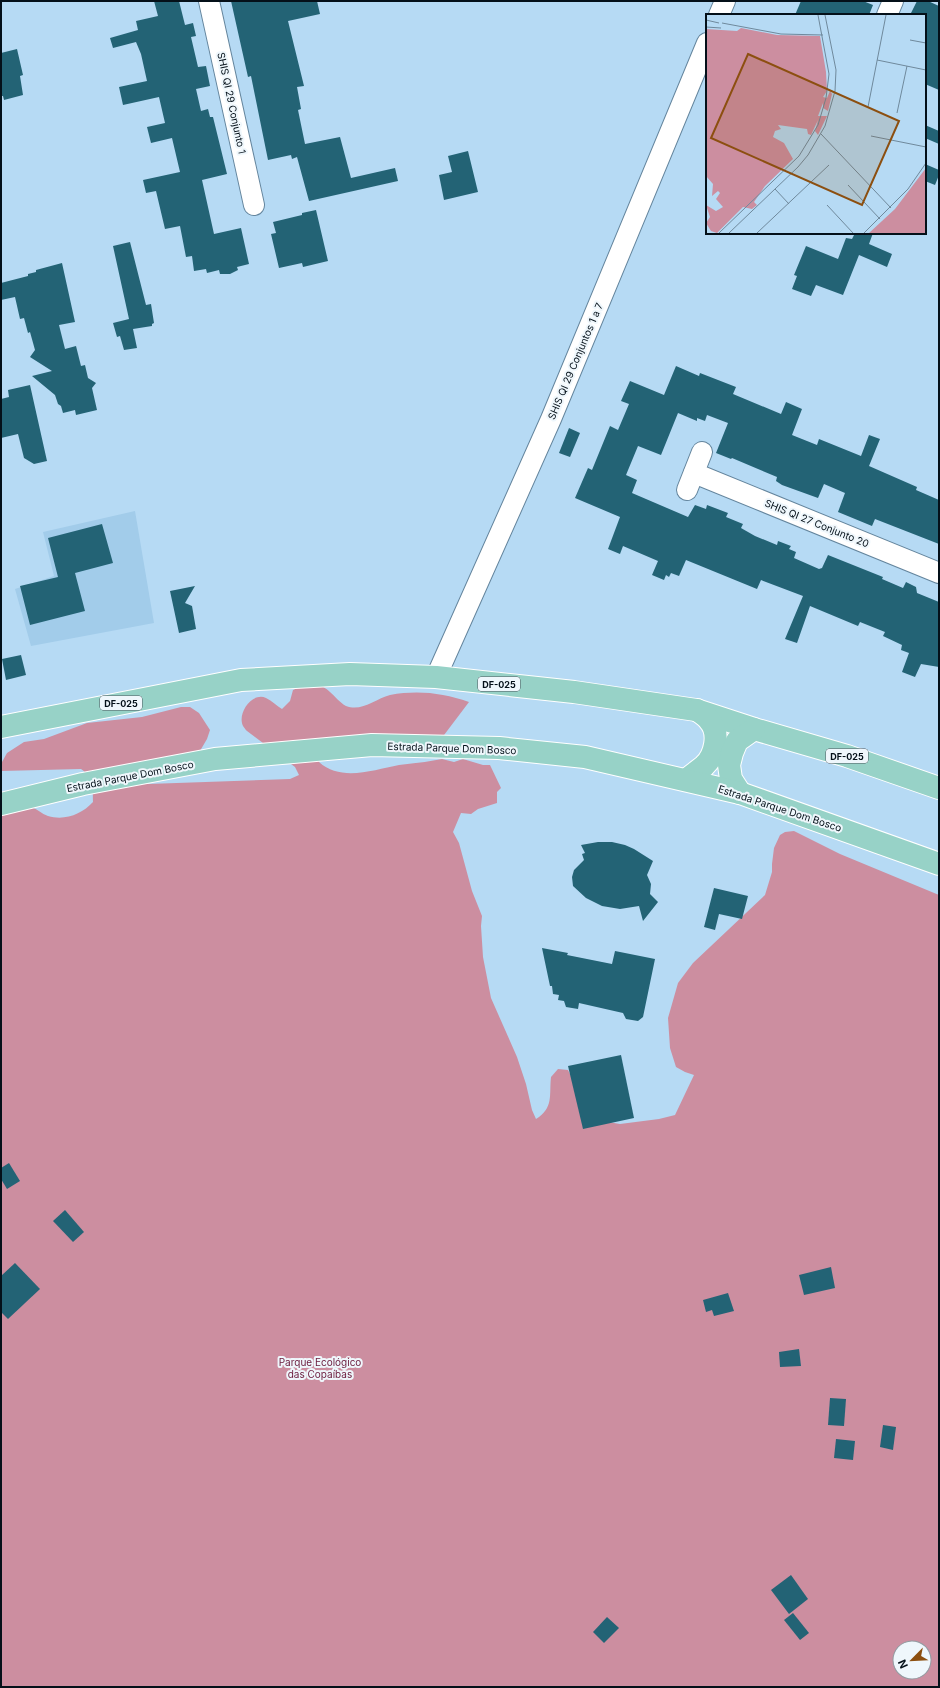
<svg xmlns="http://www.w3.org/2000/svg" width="940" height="1688" viewBox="0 0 940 1688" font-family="Inter,sans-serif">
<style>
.built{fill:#a2ccea}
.green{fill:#cc8ea0;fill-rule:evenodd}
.building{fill:#236375}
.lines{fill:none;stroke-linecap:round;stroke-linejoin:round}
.minor-casing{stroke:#64859d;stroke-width:22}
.major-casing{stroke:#fff;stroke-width:24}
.minor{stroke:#fff;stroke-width:20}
.major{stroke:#97d2c7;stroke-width:22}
.labels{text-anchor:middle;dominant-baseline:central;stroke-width:4;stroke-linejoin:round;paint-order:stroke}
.shield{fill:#eff7fc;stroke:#4a555d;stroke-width:1}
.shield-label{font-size:9px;font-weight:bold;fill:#041019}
.street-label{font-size:10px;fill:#041019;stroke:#eff7fc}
.park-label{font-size:10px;fill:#6a193b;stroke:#eff7fc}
.inset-road{fill:none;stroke:#6f899c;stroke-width:1}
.view{fill:#8c4f10;fill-opacity:0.15;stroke:#8c4f10;stroke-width:2}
.inset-edge{fill:none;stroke:#041019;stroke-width:2}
</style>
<rect width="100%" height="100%" fill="#b6daf4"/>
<!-- built -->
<path class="built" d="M135,511L154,623L31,646L15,589L54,576L43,532Z"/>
<!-- green -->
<path class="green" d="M317,683C321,686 326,688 330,692C335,696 340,703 346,706C362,712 375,699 390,695C418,690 443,693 469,702L438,743L321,753L319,762C341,782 373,770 399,765C414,763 428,762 442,759L454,762L463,759L483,765H490L501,788L497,792V803L478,809L471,814L461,813L453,832L459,843L472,891L482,916L481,926L483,957L491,998L517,1057L526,1084L532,1110L536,1119C554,1108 549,1095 551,1077L558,1069L568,1070L584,1102L602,1121L620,1124L659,1119L675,1115L694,1075L685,1072L676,1067L670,1048L668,1018L678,983L693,963L765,895L772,872V864L774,848L780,835L785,832L794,831L840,854L939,895V1687H1V804C10,805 20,804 29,806C36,808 42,814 48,816C65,821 82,814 93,802C93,789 93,777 81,769L1,771L2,762L7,753L24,742L44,739L87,723L142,717L181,707H190L199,713L210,730L207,739L197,756L138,776L148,784L290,779L299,775L295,767L247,731C245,729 242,725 242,723C239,711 253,692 266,698C272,701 277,706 282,709L290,701L293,690L305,685ZM900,1648H924V1672H900Z"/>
<!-- building -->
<g class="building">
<path d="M154,1H179L185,25L193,23L196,36L191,37L198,67L206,66L210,86L196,89L201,111L208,109L210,117H213L227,174L202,180L214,234L241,228L249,264L237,267L238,270L230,274H220L219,270L207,273L206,269L194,271L192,256L186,257L180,226L165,229L156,191L146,193L143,180L180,172L172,138L151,143L147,127L165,123L159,97L123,105L119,87L147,81L141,54L136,42L113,48L110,38L138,30L136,21L158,16Z"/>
<path d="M231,1H317L320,14L288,21L304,86L297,87L301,109L298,110L305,144L340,137L351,178L395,168L398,181L309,201L297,157L292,159L291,155L268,160L251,76L248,77Z"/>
<path d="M801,1H863L873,5L869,15H795Z"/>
<path d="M917,1H928L939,6V90L925,84V15H910Z"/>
<path d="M17,49L23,75L20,76L23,95L4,100L3,96H1V53Z"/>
<path d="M925,125L939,131V144L925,138Z"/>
<path d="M468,151L478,192L444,200L439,175L452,172L448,156Z"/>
<path d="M925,164L939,170V175L935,185L925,181Z"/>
<path d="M316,210L328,261L303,267L302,263L279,268L271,234L276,233L273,222L302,215V213Z"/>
<path d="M855,233H873L869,244L892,254L887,267L859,255L843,295L816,285L811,296L792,289L797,276L794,275L806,246L838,259L846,238L852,239Z"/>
<path d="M130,242L146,305L151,304L154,323L152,324V326L133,329L137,348L124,350L120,336L117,337L113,323L129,319L113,246Z"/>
<path d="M62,263L75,322L59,325L65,349L76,346L81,366L85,365L88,378L96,383L92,388L97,410L76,415L75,410L63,413L61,406L58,404L55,395L32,376L52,371L30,357L35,350L30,332L28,333L24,318L20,319L15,297L1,300V283L28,276V274L36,272V270Z"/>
<path d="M676,366L699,376L700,373L736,387L733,394L781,414L786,402L802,409L792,435L817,445L819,439L861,456L869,435L880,439L869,466L917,487L916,490L939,500V544L875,519L872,526L838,512L845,493L824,484L818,498L782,485L776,481L777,477L758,469L732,458L731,459L716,453L728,423L707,415L705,421L697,418V421L678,413L661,455L638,446L626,475L637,480L632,493L688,517L695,505L706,509L707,505L728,513L726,517L743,524L741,528L755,536L777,545L778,541L791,546L789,549L796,552L794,558L819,569L822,568L828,555L883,577L882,579L903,588L906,582L916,587L917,593L939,602V667L921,664L915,677L902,672L909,653L901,650L902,645L883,636L885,632L860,622L858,626L810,606L797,643L785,639L803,596L761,580L757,589L686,560L679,576L671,573L669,577L666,575L664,580L652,575L658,561L623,546L620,554L608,549L620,517L575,498L588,468L592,470L610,426L618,430L629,404L621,401L630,381L664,395Z"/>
<path d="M30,385L47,461L34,464L24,458L18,434L1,438V399L9,397L8,390Z"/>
<path d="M569,428L580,433L570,457L559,453Z"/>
<path d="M102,524L113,563L75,573L85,611L30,625L20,586L58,577L48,538Z"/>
<path d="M195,586L185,603L192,606L196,629L179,633L170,591Z"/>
<path d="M21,655L26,675L6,680L2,659Z"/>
<path d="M598,842H612L625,845L634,849L653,861L647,875L651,884L650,894L658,902L643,921L639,906L620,909L602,906L586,898L573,886L572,877L574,870L584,860L582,854L585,853L581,845Z"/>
<path d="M714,888L748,896L742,919L719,914L715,930L704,927Z"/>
<path d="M542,948L568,953L567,955L612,964L615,951L655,959L643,1017L638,1021L626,1019L623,1013L579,1003L578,1009L566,1007L564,1001L558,1000L559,995L553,994L552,986H550Z"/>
<path d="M621,1055L634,1118L583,1129L568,1066Z"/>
<path d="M9,1163L20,1181L7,1189L1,1179V1168Z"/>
<path d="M65,1210L84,1232L73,1242L53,1221Z"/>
<path d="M15,1263L40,1289L8,1319L1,1312V1276Z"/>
<path d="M831,1267L835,1288L804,1295L799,1275Z"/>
<path d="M728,1293L734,1311L714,1316L712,1310L706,1312L703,1300Z"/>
<path d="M799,1349L801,1366L780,1367L779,1352Z"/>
<path d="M830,1398L846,1399L844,1426L828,1425Z"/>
<path d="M883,1425L896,1427L893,1450L880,1447Z"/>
<path d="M836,1439L855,1441L853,1460L834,1458Z"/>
<path d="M791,1575L808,1599L789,1614L771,1590Z"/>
<path d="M793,1613L809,1633L800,1640L784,1620Z"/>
<path d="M607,1617L619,1628L604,1643L593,1632Z"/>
</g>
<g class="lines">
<!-- minor casing -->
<g class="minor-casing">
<g id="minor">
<path d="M209,1L254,205"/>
<path d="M719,15L725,1"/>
<path d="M887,15L893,1"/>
<path d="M694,473L939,573"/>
<path d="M687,490L702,452"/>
<path d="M436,677L551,419L707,43"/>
</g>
</g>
<!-- major casing -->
<g class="major-casing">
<g id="major">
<path d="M1,727L241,680L350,674L436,677L574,692L696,710L754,729L847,756L939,788"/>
<path d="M686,780C692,775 698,771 704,766C715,756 721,733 709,720C706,716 701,713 697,710"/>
<path d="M740,793L731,779L729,765L732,753L737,741L754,729"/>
<path d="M1,804L83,784L215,759L372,745L499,748L585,757L740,793L939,864"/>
</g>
</g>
<!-- minor -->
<use href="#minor" class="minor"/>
<!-- major -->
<use href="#major" class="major"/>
</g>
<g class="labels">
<!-- shield labels -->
<g class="shield">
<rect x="478" y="677" width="42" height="14" rx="3"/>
<rect x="100" y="696" width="42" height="14" rx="3"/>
<rect x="826" y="749" width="42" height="14" rx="3"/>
</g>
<g class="shield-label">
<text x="499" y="684">DF-025</text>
<text x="121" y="703">DF-025</text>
<text x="847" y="756">DF-025</text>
</g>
<!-- street labels -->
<g class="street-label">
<text transform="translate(232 103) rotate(78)">SHIS QI 29 Conjunto 1</text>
<text transform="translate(575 361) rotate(-67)">SHIS QI 29 Conjuntos 1 a 7</text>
<text transform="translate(817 523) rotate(22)">SHIS QI 27 Conjunto 20</text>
<text transform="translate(452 748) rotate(2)">Estrada Parque Dom Bosco</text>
<text transform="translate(130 776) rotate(-11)">Estrada Parque Dom Bosco</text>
<text transform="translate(780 808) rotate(18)">Estrada Parque Dom Bosco</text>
</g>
<!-- park labels -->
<g class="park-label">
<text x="320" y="1362">Parque Ecológico<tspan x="320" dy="12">das Copaíbas</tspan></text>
</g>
</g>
<!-- overview -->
<g transform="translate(706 14)">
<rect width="220" height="220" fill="#b6daf4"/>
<path d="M35,14L71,21L114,22L120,58L121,77L117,83L121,84L124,77L126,80L122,97L117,94V89L112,102H121L112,121L109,117L112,106L105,121L102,120L101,115L72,111L75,115L69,117L67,123L78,129L87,145L59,172L48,188L51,191L46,195L37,193L11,219L5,217L0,209L4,203L0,191L10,197L17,193L10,185L14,179L12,177L6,182L7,170L0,162V15L31,17ZM220,154V219H163L189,195Z" fill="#cc8ea0"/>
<path class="inset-road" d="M0,6L13,9M16,9L75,20L117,21M0,13L15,14M204,26L220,29M171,46L220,56M162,93L180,1M191,99L201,52M115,120L185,194M165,122L220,133M142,171L174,205M69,175L83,190M121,191L147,219M13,219L93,142L112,111L120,84L123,60L112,1M23,219L92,153L102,141L119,112L129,77L130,56L119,1M51,219L123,151M158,219L202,175L220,149"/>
<path class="view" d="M42,40L193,107L156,191L5,124Z"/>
<rect width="220" height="220" class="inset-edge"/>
</g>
<!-- border -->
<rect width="940" height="1688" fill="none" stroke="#041019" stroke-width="4"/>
<!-- north arrow -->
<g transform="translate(912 1660) rotate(246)"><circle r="19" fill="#eff7fc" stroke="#919ba1"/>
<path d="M0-3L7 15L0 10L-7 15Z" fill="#8c4f10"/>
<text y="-6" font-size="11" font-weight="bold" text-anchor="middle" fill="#041019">N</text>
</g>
</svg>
